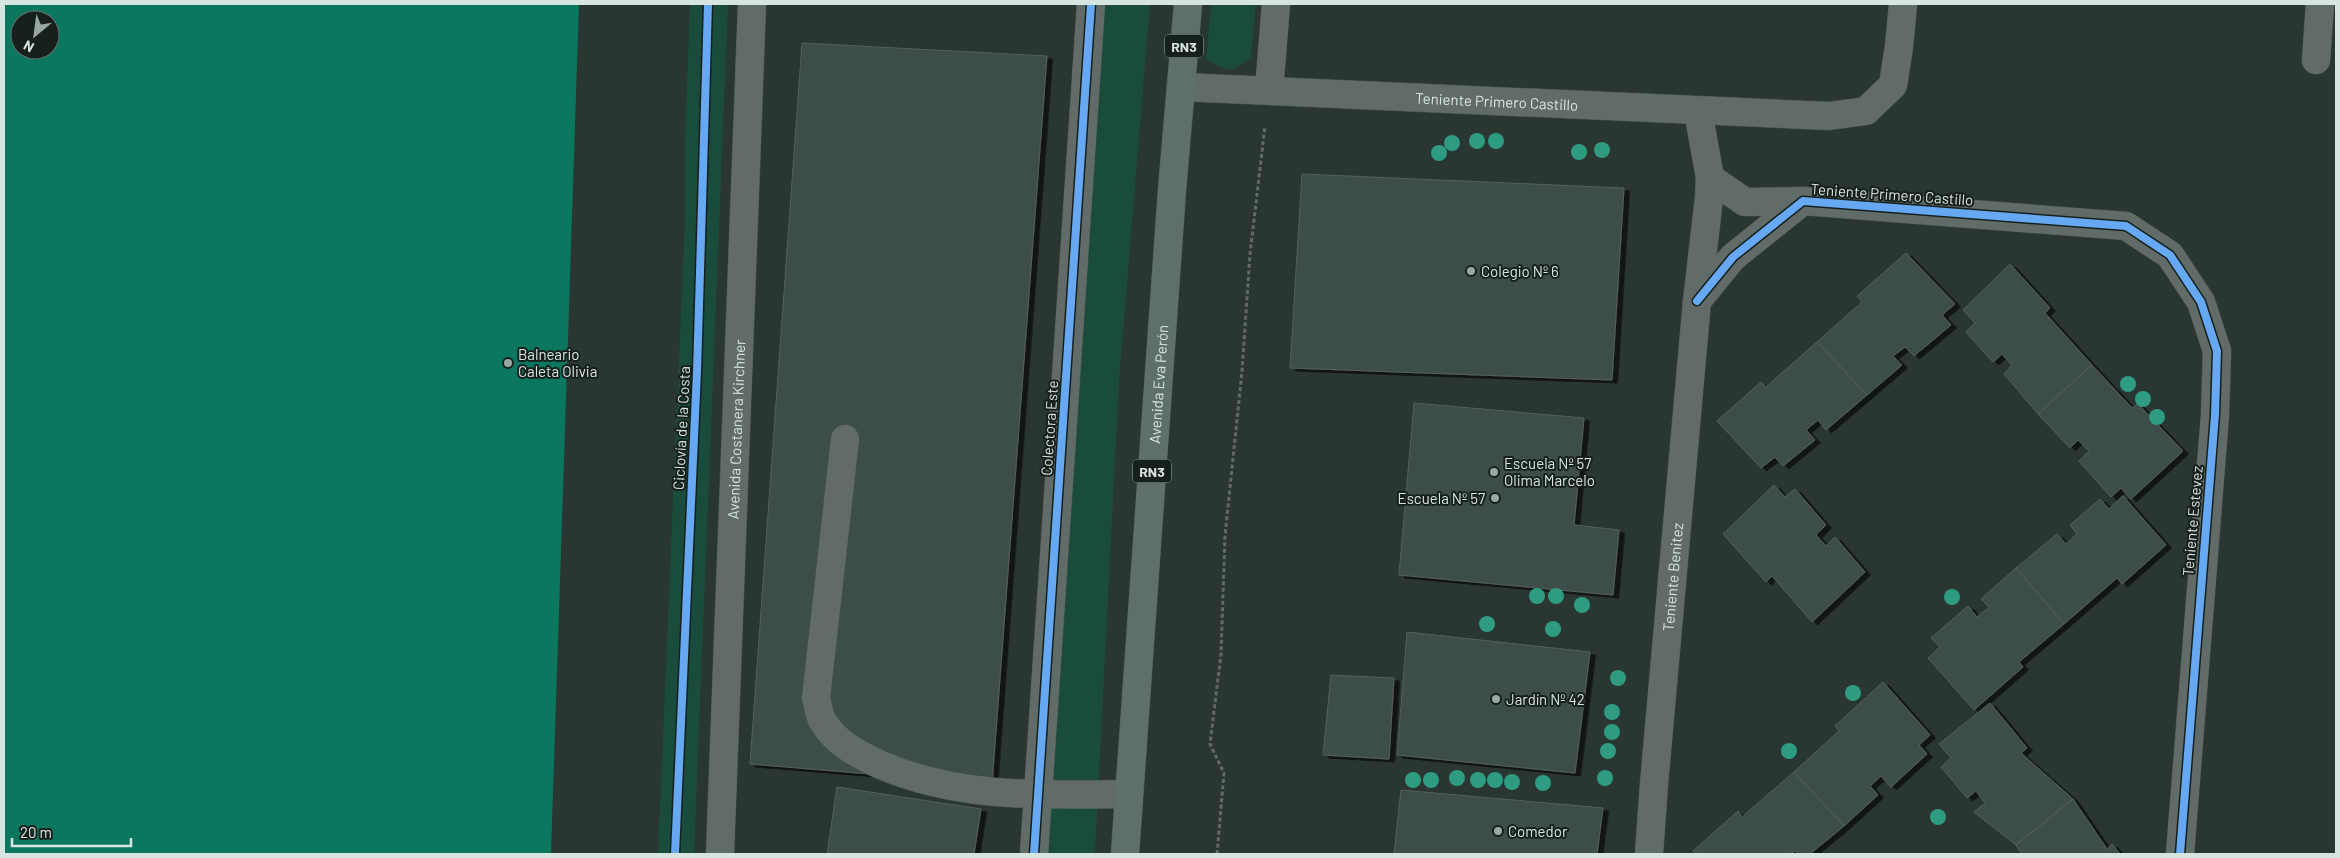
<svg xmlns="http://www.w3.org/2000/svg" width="2340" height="858" viewBox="0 0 2340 858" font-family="Barlow,sans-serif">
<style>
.green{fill:#1a4c3d}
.water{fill:#0b775f;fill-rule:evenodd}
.building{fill:#3c4e49;stroke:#55605c;filter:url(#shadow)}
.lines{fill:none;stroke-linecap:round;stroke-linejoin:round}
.minor-casing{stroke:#4a5551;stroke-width:29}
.highway-casing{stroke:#4a5551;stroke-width:29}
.path{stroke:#616a67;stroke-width:3;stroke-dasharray:4 2.5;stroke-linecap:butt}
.minor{stroke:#616c68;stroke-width:28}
.highway{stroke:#5f706a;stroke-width:28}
.cycleway-casing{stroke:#16201c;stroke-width:11}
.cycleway{stroke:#66a8f1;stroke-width:8}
.tree{fill:#2f9b80}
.poi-dot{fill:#9aa8a3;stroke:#16201c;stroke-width:2}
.labels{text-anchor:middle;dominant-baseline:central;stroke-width:4;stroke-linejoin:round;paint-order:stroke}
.shield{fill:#16201c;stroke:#9daaa5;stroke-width:1}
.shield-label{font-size:14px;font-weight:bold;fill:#d7e5e0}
.street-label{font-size:15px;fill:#d7e5e0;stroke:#16201c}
.poi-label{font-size:15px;fill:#d7e5e0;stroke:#16201c;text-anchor:start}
</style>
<defs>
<filter id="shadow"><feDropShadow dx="5.5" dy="3" stdDeviation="0" flood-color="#0009"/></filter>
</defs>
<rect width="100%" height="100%" fill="#2a3632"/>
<!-- green -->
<g class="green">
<path d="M690,4H728L694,854H658L685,219V135Z"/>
<path d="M1105,4H1150L1119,381L1095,854H1048L1086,251Z"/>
<path d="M1211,4H1256L1251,57C1233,73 1226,72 1206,59Z"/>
</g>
<!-- water -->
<path class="water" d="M4,4H579L551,854H4ZM20,20H50V50H20Z"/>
<!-- building -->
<g class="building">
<path d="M802,43L1047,56L992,784L750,764Z"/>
<path d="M1302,174L1624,188L1612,380L1290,368Z"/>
<path d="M1906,253L1955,304L1942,315L1951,325L1914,356L1905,347L1893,356L1902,365L1867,395L1817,342L1862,302L1857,296Z"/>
<path d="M2010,264L2050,308L2045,313L2092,365L2038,414L2004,374L2012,365L2002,354L1993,362L1966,332L1975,323L1963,310Z"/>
<path d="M1817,342L1867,395L1826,430L1818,420L1806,430L1815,440L1783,466L1775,457L1761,468L1717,421L1761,382L1766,387Z"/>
<path d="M2092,365L2132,408L2138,404L2183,451L2131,499L2121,488L2111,497L2079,461L2089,451L2078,440L2070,448L2038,414Z"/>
<path d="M1414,403L1584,418L1574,525L1619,530L1613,595L1399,575Z"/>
<path d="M1774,485L1785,497L1795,489L1826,525L1816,535L1826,546L1835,537L1865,572L1812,622L1772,576L1766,582L1723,534Z"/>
<path d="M2123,496L2166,545L2122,584L2117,578L2064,624L2016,568L2057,534L2066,544L2077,534L2070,525L2100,499L2109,509Z"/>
<path d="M2016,568L2064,624L2019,662L2023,667L1974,710L1928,658L1940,647L1931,638L1968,606L1977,617L1989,607L1981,599Z"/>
<path d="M1407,632L1590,652L1575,773L1397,755Z"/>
<path d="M1331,675L1394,678L1389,759L1323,755Z"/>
<path d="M1883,682L1930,735L1919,745L1927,754L1891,787L1881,776L1870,786L1878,795L1844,826L1794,772L1839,731L1835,726Z"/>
<path d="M1990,703L2027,748L2021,753L2073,799L2016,845L1974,812L1985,803L1976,791L1967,798L1941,767L1951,758L1939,744Z"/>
<path d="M1794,772L1844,826L1810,854H1798L1795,851L1790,854H1696L1693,851L1738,811L1742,817Z"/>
<path d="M837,787L981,809L974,854H827Z"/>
<path d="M1401,790L1603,808L1597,854H1394Z"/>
<path d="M2073,799L2107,849L2112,844L2120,854H2022L2016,845Z"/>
</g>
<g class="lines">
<!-- minor casing -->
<g class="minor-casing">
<g id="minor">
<path d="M2316,60L2320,4"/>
<path id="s1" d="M1181,87L1829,116L1866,111L1893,85L1899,47L1903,4"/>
<path d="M1269,90L1276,4"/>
<path d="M1710,178L1745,202L1803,201"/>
<path d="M1697,301L1733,257L1803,201L2126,226L2170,255L2201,302L2217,351L2215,415L2180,854"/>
<path d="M845,439L816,698C818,705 819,714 822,720C835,743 859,755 881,765C960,799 1046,795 1129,794"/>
<path id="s2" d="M720,854L752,4"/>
<path d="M1034,854L1091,4"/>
<path id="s3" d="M1649,854L1654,784L1697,301L1709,198L1710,178L1698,111"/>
</g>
</g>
<!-- highway casing -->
<g class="highway-casing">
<g id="highway">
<path id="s4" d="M1125,854L1172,190L1188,4"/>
</g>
</g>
<!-- path -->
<path class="path" d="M1217,854L1224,773L1210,744L1221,654L1225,536L1242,371L1250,254L1265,126"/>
<!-- minor -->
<use href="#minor" class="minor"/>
<!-- highway -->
<use href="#highway" class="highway"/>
<!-- cycleway casing -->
<g class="cycleway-casing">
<g id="cycleway">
<path d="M1697,301L1733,257L1803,201L2126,226L2170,255L2201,302L2217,351L2215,415L2180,854"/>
<path d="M675,854L697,372L708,4"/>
<path d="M1034,854L1091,4"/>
</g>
</g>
<!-- cycleway -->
<use href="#cycleway" class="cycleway"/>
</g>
<!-- trees -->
<g class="tree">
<circle cx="1477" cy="141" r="8"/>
<circle cx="1496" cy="141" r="8"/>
<circle cx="1452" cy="143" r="8"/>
<circle cx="1602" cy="150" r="8"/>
<circle cx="1579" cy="152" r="8"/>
<circle cx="1439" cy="153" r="8"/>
<circle cx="2128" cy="384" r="8"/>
<circle cx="2143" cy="399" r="8"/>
<circle cx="2157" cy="417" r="8"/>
<circle cx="1537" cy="596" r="8"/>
<circle cx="1556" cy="596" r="8"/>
<circle cx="1952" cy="597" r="8"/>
<circle cx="1582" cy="605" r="8"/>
<circle cx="1487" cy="624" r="8"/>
<circle cx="1553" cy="629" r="8"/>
<circle cx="1618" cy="678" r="8"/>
<circle cx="1853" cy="693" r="8"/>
<circle cx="1612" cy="712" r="8"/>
<circle cx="1612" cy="732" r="8"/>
<circle cx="1608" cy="751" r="8"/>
<circle cx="1789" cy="751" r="8"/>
<circle cx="1457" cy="778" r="8"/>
<circle cx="1605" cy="778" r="8"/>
<circle cx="1413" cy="780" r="8"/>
<circle cx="1431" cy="780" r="8"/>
<circle cx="1478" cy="780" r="8"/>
<circle cx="1495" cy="780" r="8"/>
<circle cx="1512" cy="782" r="8"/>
<circle cx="1543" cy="783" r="8"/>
<circle cx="1938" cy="817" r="8"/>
</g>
<!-- markers -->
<g class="poi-dot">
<circle cx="1471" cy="271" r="5"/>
<circle cx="508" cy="363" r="5"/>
<circle cx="1494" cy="472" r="5"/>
<circle cx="1495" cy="498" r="5"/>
<circle cx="1496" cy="699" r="5"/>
<circle cx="1498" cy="831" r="5"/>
</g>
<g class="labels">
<!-- shield labels -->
<g class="shield">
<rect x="1165" y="34.5" width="38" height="23" rx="4"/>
<rect x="1133" y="459.5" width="38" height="23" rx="4"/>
</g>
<g class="shield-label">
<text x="1184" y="46">RN3</text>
<text x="1152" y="471">RN3</text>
</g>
<!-- street labels -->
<g class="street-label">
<text stroke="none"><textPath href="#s1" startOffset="316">Teniente Primero Castillo</textPath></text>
<text transform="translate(1892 194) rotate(4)">Teniente Primero Castillo</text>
<text stroke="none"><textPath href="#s4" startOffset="471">Avenida Eva Perón</textPath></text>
<text transform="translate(681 428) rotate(-87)">Ciclovía de la Costa</text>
<text transform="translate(1049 428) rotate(-86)">Colectora Este</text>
<text stroke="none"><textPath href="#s2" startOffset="425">Avenida Costanera Kirchner</textPath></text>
<text transform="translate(2192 521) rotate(-85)">Teniente Estevez</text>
<text stroke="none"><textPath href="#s3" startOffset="278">Teniente Benitez</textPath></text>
</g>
<!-- poi labels -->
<g class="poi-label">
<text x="1481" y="271">Colegio Nº 6</text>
<text x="518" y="354">Balneario<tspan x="518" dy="17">Caleta Olivia</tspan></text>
<text x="1504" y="463">Escuela Nº 57<tspan x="1504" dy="17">Olima Marcelo</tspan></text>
<text x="1485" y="498" text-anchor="end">Escuela Nº 57</text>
<text x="1506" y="699">Jardín Nº 42</text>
<text x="1508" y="831">Comedor</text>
</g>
</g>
<!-- border -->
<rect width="2340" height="858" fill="none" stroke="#d7e5e0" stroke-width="10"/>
<!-- north arrow -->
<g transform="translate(35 35) rotate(209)"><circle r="24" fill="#16201c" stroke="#636f6a"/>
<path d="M0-4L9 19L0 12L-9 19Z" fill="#9aa8a3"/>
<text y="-8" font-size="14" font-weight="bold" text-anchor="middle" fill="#d7e5e0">N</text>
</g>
<!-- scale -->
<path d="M12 838v8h119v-8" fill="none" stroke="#d7e5e0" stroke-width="2.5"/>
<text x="20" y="838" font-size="15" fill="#d7e5e0" stroke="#16201c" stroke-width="4" paint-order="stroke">20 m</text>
</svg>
